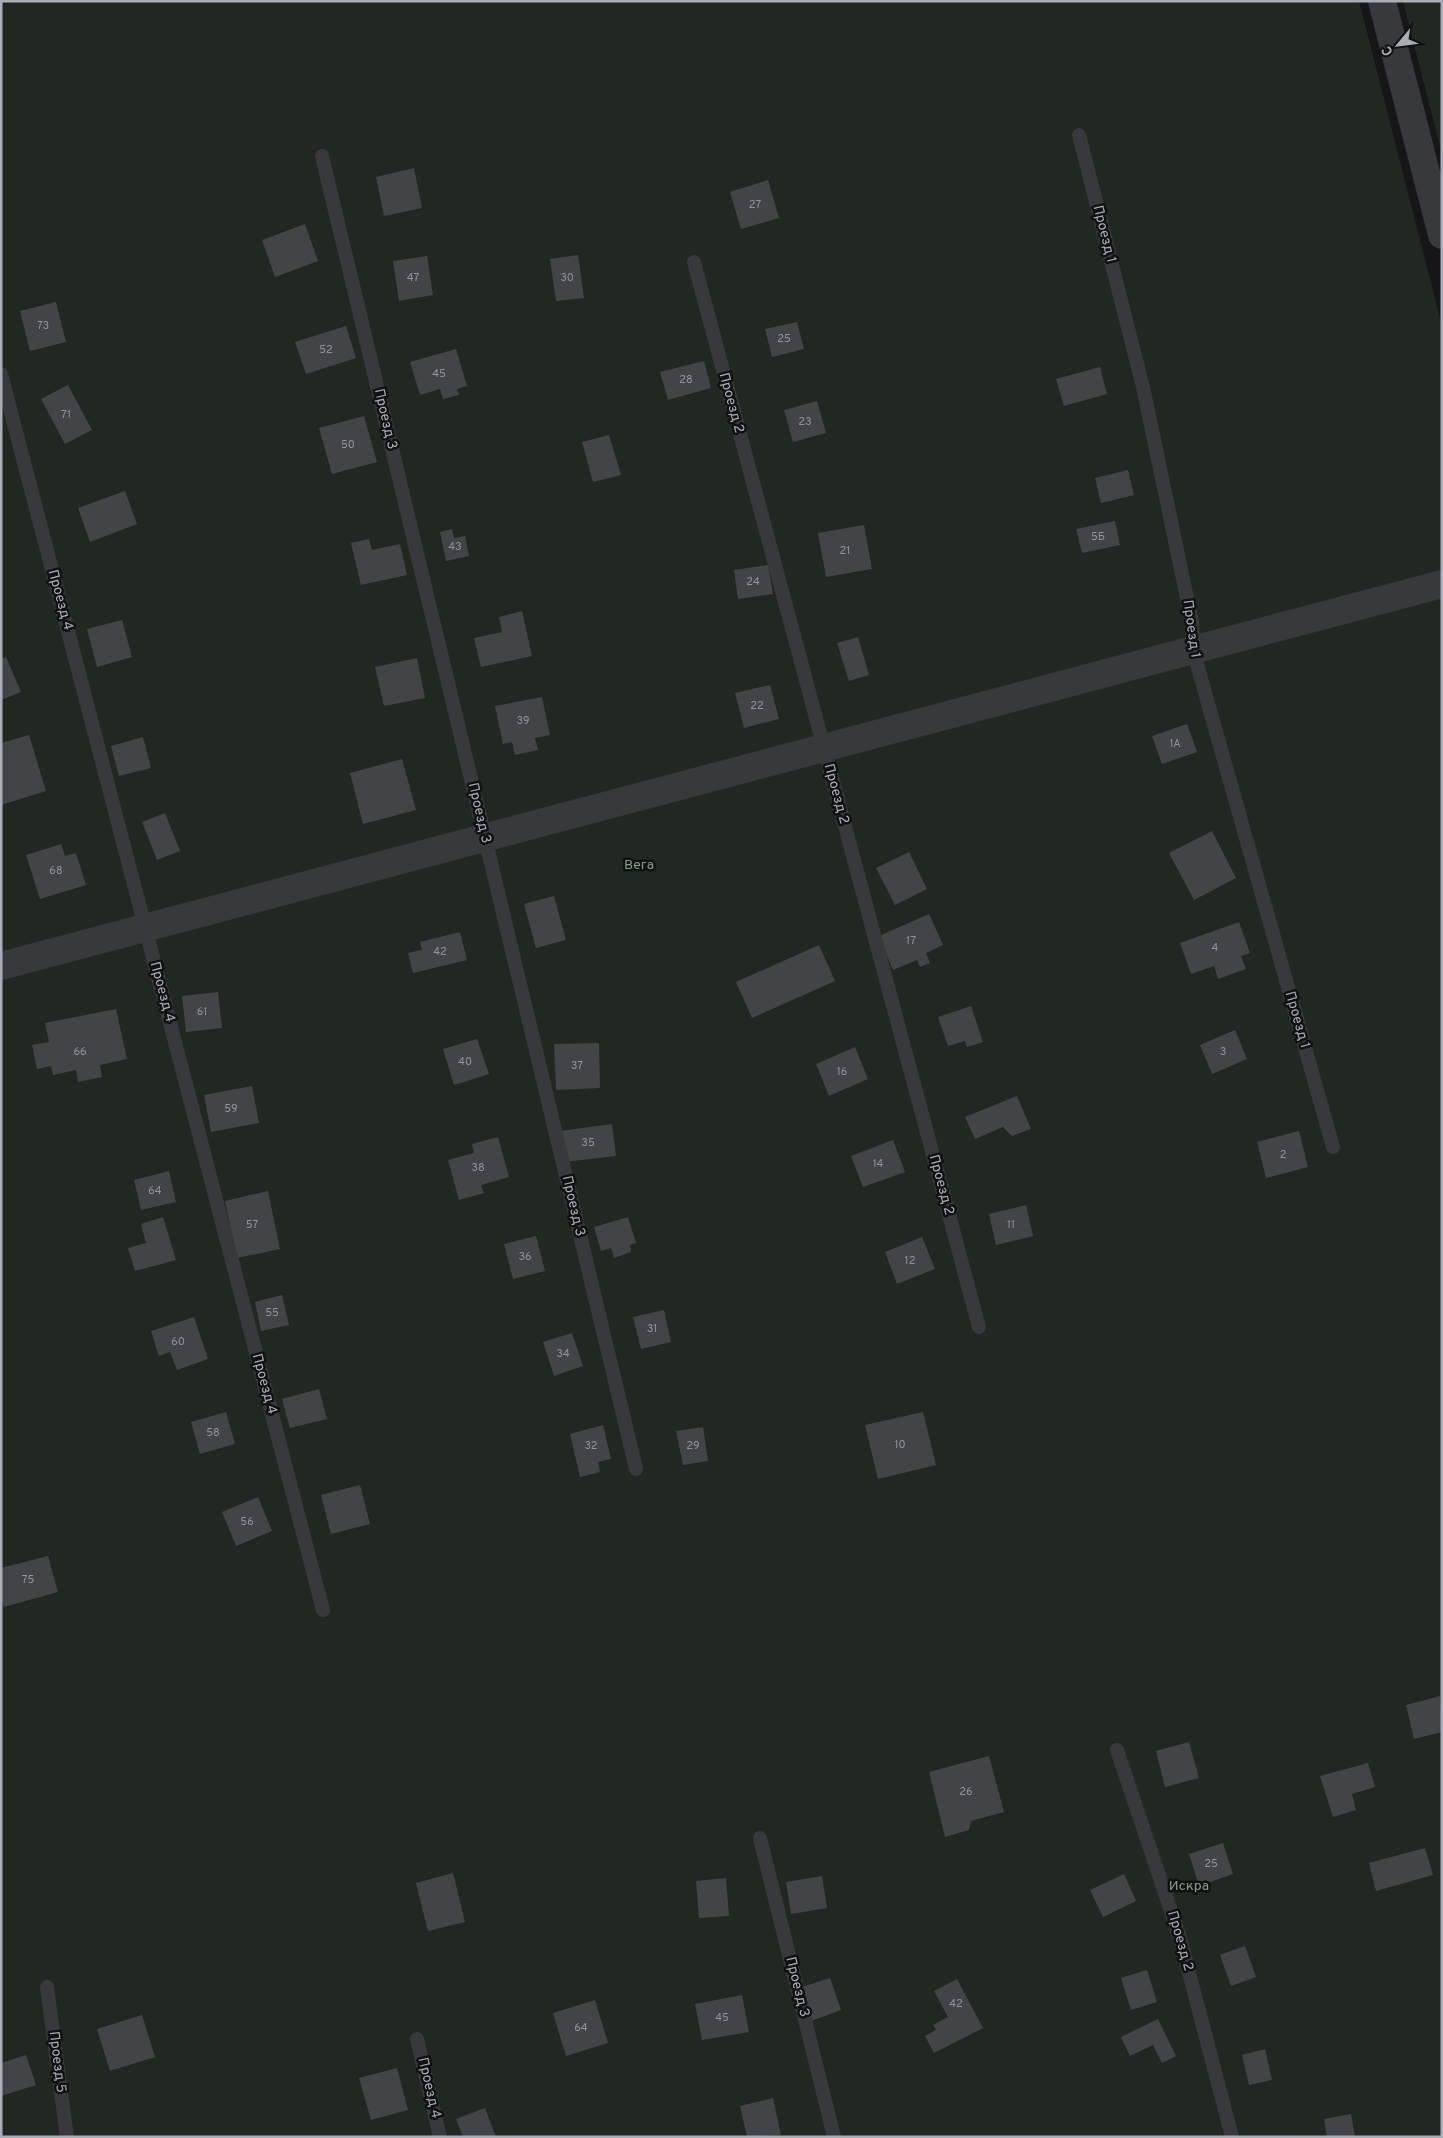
<svg xmlns="http://www.w3.org/2000/svg" width="1443" height="2138" viewBox="0 0 1443 2138" font-family="Overpass,sans-serif">
<style>
.green{fill:#212822}
.building{fill:#434448}
.lines{fill:none;stroke-linecap:round;stroke-linejoin:round}
.lane{stroke:#38393d;stroke-width:14}
.street{stroke:#38393d;stroke-width:28}
.labels{text-anchor:middle;dominant-baseline:central;stroke-width:5;stroke-linejoin:round;paint-order:stroke}
.number-label{font-size:11px;fill:#90949b}
.street-label{font-size:14px;fill:#a9aeb7;stroke:#111113}
.park-label{font-size:14px;fill:#82a183;stroke:#111113}
</style>
<rect width="100%" height="100%" fill="#161618"/>
<!-- green -->
<g class="green">
<path d="M1,1H1359L1442,326V2137H1Z"/>
<path d="M1403,1H1442V154Z"/>
</g>
<!-- building -->
<g class="building">
<path d="M414,168L422,208L384,216L376,177Z"/>
<path d="M768,180L779,218L741,229L730,192Z"/>
<path d="M305,224L318,261L275,277L262,240Z"/>
<path d="M578,255L584,298L556,301L550,259Z"/>
<path d="M427,256L433,295L399,301L393,261Z"/>
<path d="M56,302L66,342L30,351L20,311Z"/>
<path d="M797,322L804,349L772,357L765,329Z"/>
<path d="M346,326L356,358L306,374L295,342Z"/>
<path d="M456,349L467,386L457,389L459,395L443,399L440,389L420,395L410,362Z"/>
<path d="M704,361L711,388L668,400L660,372Z"/>
<path d="M1100,367L1107,394L1064,406L1056,379Z"/>
<path d="M68,385L92,430L65,444L41,399Z"/>
<path d="M817,401L826,433L793,442L784,410Z"/>
<path d="M364,416L377,462L332,474L319,428Z"/>
<path d="M609,435L621,475L593,482L582,442Z"/>
<path d="M1128,470L1134,495L1101,503L1095,478Z"/>
<path d="M125,491L137,524L90,542L78,508Z"/>
<path d="M1115,521L1120,545L1082,553L1076,529Z"/>
<path d="M864,525L872,569L826,577L818,533Z"/>
<path d="M452,529L454,538L465,536L469,556L446,561L440,532Z"/>
<path d="M369,539L372,550L400,544L407,575L361,585L351,543Z"/>
<path d="M768,565L773,594L738,599L734,570Z"/>
<path d="M522,611L532,656L481,667L474,638L502,632L499,617Z"/>
<path d="M122,620L132,657L97,667L87,629Z"/>
<path d="M858,637L869,675L849,681L837,643Z"/>
<path d="M6,657L21,692L1,700V659Z"/>
<path d="M417,658L425,698L384,706L375,667Z"/>
<path d="M770,685L779,719L744,728L735,693Z"/>
<path d="M542,697L550,735L535,738L538,750L515,755L512,742L503,744L495,706Z"/>
<path d="M1187,724L1197,752L1162,764L1152,736Z"/>
<path d="M29,735L46,791L1,805V743Z"/>
<path d="M143,737L151,768L119,776L111,746Z"/>
<path d="M402,759L416,810L363,824L350,773Z"/>
<path d="M165,813L180,851L157,860L142,822Z"/>
<path d="M1212,831L1236,878L1194,900L1169,853Z"/>
<path d="M61,844L65,856L76,853L86,885L40,899L26,855Z"/>
<path d="M909,852L927,889L895,905L876,868Z"/>
<path d="M554,896L566,940L536,948L524,904Z"/>
<path d="M929,914L943,945L926,953L930,963L920,967L917,960L893,970L879,936Z"/>
<path d="M1239,922L1250,953L1241,956L1246,969L1218,979L1214,966L1191,974L1180,943Z"/>
<path d="M460,932L467,960L413,973L408,953L422,950L420,942Z"/>
<path d="M819,945L835,981L752,1018L736,982Z"/>
<path d="M218,992L222,1028L186,1032L182,996Z"/>
<path d="M971,1006L983,1042L967,1047L965,1041L948,1046L938,1017Z"/>
<path d="M116,1009L127,1059L100,1065L102,1077L78,1082L76,1070L53,1075L51,1066L37,1069L32,1045L49,1042L45,1023Z"/>
<path d="M1235,1030L1247,1059L1212,1074L1200,1045Z"/>
<path d="M477,1039L489,1074L454,1085L443,1049Z"/>
<path d="M599,1043L600,1088L556,1090L554,1044Z"/>
<path d="M855,1047L868,1079L829,1096L816,1064Z"/>
<path d="M252,1086L259,1123L211,1132L204,1095Z"/>
<path d="M1017,1096L1031,1129L1012,1136L1003,1127L975,1139L965,1117Z"/>
<path d="M612,1124L616,1156L564,1162L560,1131Z"/>
<path d="M1299,1131L1308,1167L1266,1178L1257,1142Z"/>
<path d="M498,1137L509,1177L481,1185L484,1193L459,1200L448,1160L474,1153L472,1144Z"/>
<path d="M893,1140L905,1172L863,1187L851,1156Z"/>
<path d="M169,1171L176,1202L141,1210L134,1180Z"/>
<path d="M268,1191L280,1249L237,1258L225,1201Z"/>
<path d="M1026,1205L1033,1236L996,1245L989,1214Z"/>
<path d="M163,1217L176,1260L135,1271L128,1248L146,1243L141,1224Z"/>
<path d="M628,1217L636,1243L630,1245L631,1252L614,1258L611,1248L601,1251L594,1227Z"/>
<path d="M536,1236L545,1271L513,1279L504,1244Z"/>
<path d="M922,1237L935,1269L897,1284L885,1252Z"/>
<path d="M282,1295L289,1325L261,1331L255,1302Z"/>
<path d="M664,1310L671,1342L641,1349L633,1317Z"/>
<path d="M194,1317L208,1359L177,1370L170,1352L159,1356L151,1331Z"/>
<path d="M572,1333L583,1366L554,1376L543,1342Z"/>
<path d="M319,1389L327,1419L290,1428L282,1399Z"/>
<path d="M226,1412L235,1444L200,1454L191,1422Z"/>
<path d="M923,1412L936,1465L878,1479L865,1425Z"/>
<path d="M603,1425L611,1459L598,1462L600,1472L580,1477L570,1434Z"/>
<path d="M703,1427L708,1461L683,1465L676,1431Z"/>
<path d="M360,1485L370,1524L331,1534L321,1495Z"/>
<path d="M258,1497L272,1531L236,1546L222,1512Z"/>
<path d="M48,1556L58,1592L4,1607L1,1598V1568Z"/>
<path d="M1440,1696L1442,1732L1414,1739L1406,1705Z"/>
<path d="M1189,1742L1199,1778L1165,1787L1156,1751Z"/>
<path d="M989,1756L1004,1812L971,1821L969,1830L945,1837L929,1772Z"/>
<path d="M1368,1763L1375,1787L1352,1794L1356,1810L1333,1817L1320,1776Z"/>
<path d="M1223,1843L1233,1874L1199,1886L1189,1854Z"/>
<path d="M1425,1848L1433,1875L1376,1891L1369,1863Z"/>
<path d="M453,1873L465,1922L428,1931L416,1883Z"/>
<path d="M1124,1874L1136,1901L1103,1917L1090,1890Z"/>
<path d="M822,1876L827,1908L791,1914L786,1882Z"/>
<path d="M726,1878L729,1916L699,1918L696,1881Z"/>
<path d="M1245,1946L1256,1977L1231,1986L1220,1955Z"/>
<path d="M1147,1970L1157,2002L1131,2010L1121,1978Z"/>
<path d="M830,1978L841,2010L811,2021L799,1988Z"/>
<path d="M957,1979L983,2028L934,2053L925,2036L936,2030L933,2025L948,2017L934,1991Z"/>
<path d="M742,1995L749,2032L702,2040L695,2004Z"/>
<path d="M595,2000L608,2043L566,2056L553,2013Z"/>
<path d="M142,2015L155,2057L110,2071L97,2029Z"/>
<path d="M1158,2019L1176,2056L1162,2063L1153,2045L1130,2056L1121,2037Z"/>
<path d="M1265,2049L1272,2080L1249,2085L1242,2055Z"/>
<path d="M26,2055L36,2085L1,2096V2063Z"/>
<path d="M397,2068L408,2110L371,2120L359,2078Z"/>
<path d="M773,2098L781,2135L747,2137L740,2106Z"/>
<path d="M485,2108L496,2137H463L456,2119Z"/>
<path d="M1351,2114L1355,2137H1327L1324,2119Z"/>
</g>
<g class="lines">
<!-- lane -->
<g class="lane">
<path d="M1079,135L1143,387L1192,622L1193,650L1333,1147"/>
<path d="M322,156L636,1469"/>
<path d="M694,262L979,1327"/>
<path d="M1,374L323,1610"/>
<path d="M1117,1750L1180,1938L1232,2137"/>
<path d="M760,1838L834,2137"/>
<path d="M47,1987L67,2137"/>
<path d="M417,2039L440,2137"/>
</g>
<!-- street -->
<g class="street">
<path d="M1382,1L1442,235"/>
<path d="M1,966L1442,584"/>
</g>
</g>
<g class="labels">
<!-- number labels -->
<g class="number-label">
<text x="755" y="205">27</text>
<text x="413" y="278">47</text>
<text x="567" y="278">30</text>
<text x="43" y="326">73</text>
<text x="784" y="339">25</text>
<text x="326" y="350">52</text>
<text x="439" y="374">45</text>
<text x="686" y="380">28</text>
<text x="66" y="415">71</text>
<text x="805" y="422">23</text>
<text x="348" y="445">50</text>
<text x="1098" y="537">5Б</text>
<text x="455" y="547">43</text>
<text x="845" y="551">21</text>
<text x="753" y="582">24</text>
<text x="757" y="706">22</text>
<text x="523" y="721">39</text>
<text x="1175" y="744">1А</text>
<text x="56" y="871">68</text>
<text x="911" y="941">17</text>
<text x="1215" y="948">4</text>
<text x="440" y="952">42</text>
<text x="202" y="1012">61</text>
<text x="80" y="1052">66</text>
<text x="1223" y="1052">3</text>
<text x="465" y="1062">40</text>
<text x="577" y="1066">37</text>
<text x="842" y="1072">16</text>
<text x="231" y="1109">59</text>
<text x="588" y="1143">35</text>
<text x="1283" y="1155">2</text>
<text x="878" y="1164">14</text>
<text x="478" y="1168">38</text>
<text x="155" y="1191">64</text>
<text x="252" y="1225">57</text>
<text x="1011" y="1225">11</text>
<text x="525" y="1257">36</text>
<text x="910" y="1261">12</text>
<text x="272" y="1313">55</text>
<text x="652" y="1329">31</text>
<text x="178" y="1342">60</text>
<text x="563" y="1354">34</text>
<text x="213" y="1433">58</text>
<text x="900" y="1445">10</text>
<text x="591" y="1446">32</text>
<text x="693" y="1446">29</text>
<text x="247" y="1522">56</text>
<text x="28" y="1580">75</text>
<text x="966" y="1792">26</text>
<text x="1211" y="1864">25</text>
<text x="956" y="2004">42</text>
<text x="722" y="2018">45</text>
<text x="581" y="2028">64</text>
</g>
<!-- street labels -->
<g class="street-label">
<text transform="translate(1104 234) rotate(76)">Проезд 1</text>
<text transform="translate(731 403) rotate(75)">Проезд 2</text>
<text transform="translate(385 419) rotate(77)">Проезд 3</text>
<text transform="translate(60 600) rotate(75)">Проезд 4</text>
<text transform="translate(1191 629) rotate(82)">Проезд 1</text>
<text transform="translate(836 794) rotate(75)">Проезд 2</text>
<text transform="translate(479 813) rotate(77)">Проезд 3</text>
<text transform="translate(162 992) rotate(75)">Проезд 4</text>
<text transform="translate(1297 1020) rotate(74)">Проезд 1</text>
<text transform="translate(941 1185) rotate(75)">Проезд 2</text>
<text transform="translate(573 1206) rotate(77)">Проезд 3</text>
<text transform="translate(264 1384) rotate(75)">Проезд 4</text>
<text transform="translate(1180 1941) rotate(74)">Проезд 2</text>
<text transform="translate(797 1987) rotate(76)">Проезд 3</text>
<text transform="translate(57 2062) rotate(83)">Проезд 5</text>
<text transform="translate(429 2088) rotate(77)">Проезд 4</text>
</g>
<!-- park labels -->
<g class="park-label">
<text x="639" y="865">Вега</text>
<text x="1189" y="1886">Искра</text>
</g>
</g>
<!-- border -->
<rect width="1443" height="2138" fill="none" stroke="#a9aeb7" stroke-width="5"/>
<!-- north arrow -->
<g transform="translate(1398 45) rotate(241)" stroke="#111113" stroke-width="4" paint-order="stroke">
<path d="M0-4L9 19L0 12L-9 19Z" fill="#a9aeb7"/>
<text y="-8" font-size="14" font-weight="bold" text-anchor="middle" fill="#a9aeb7">С</text>
</g>
</svg>
